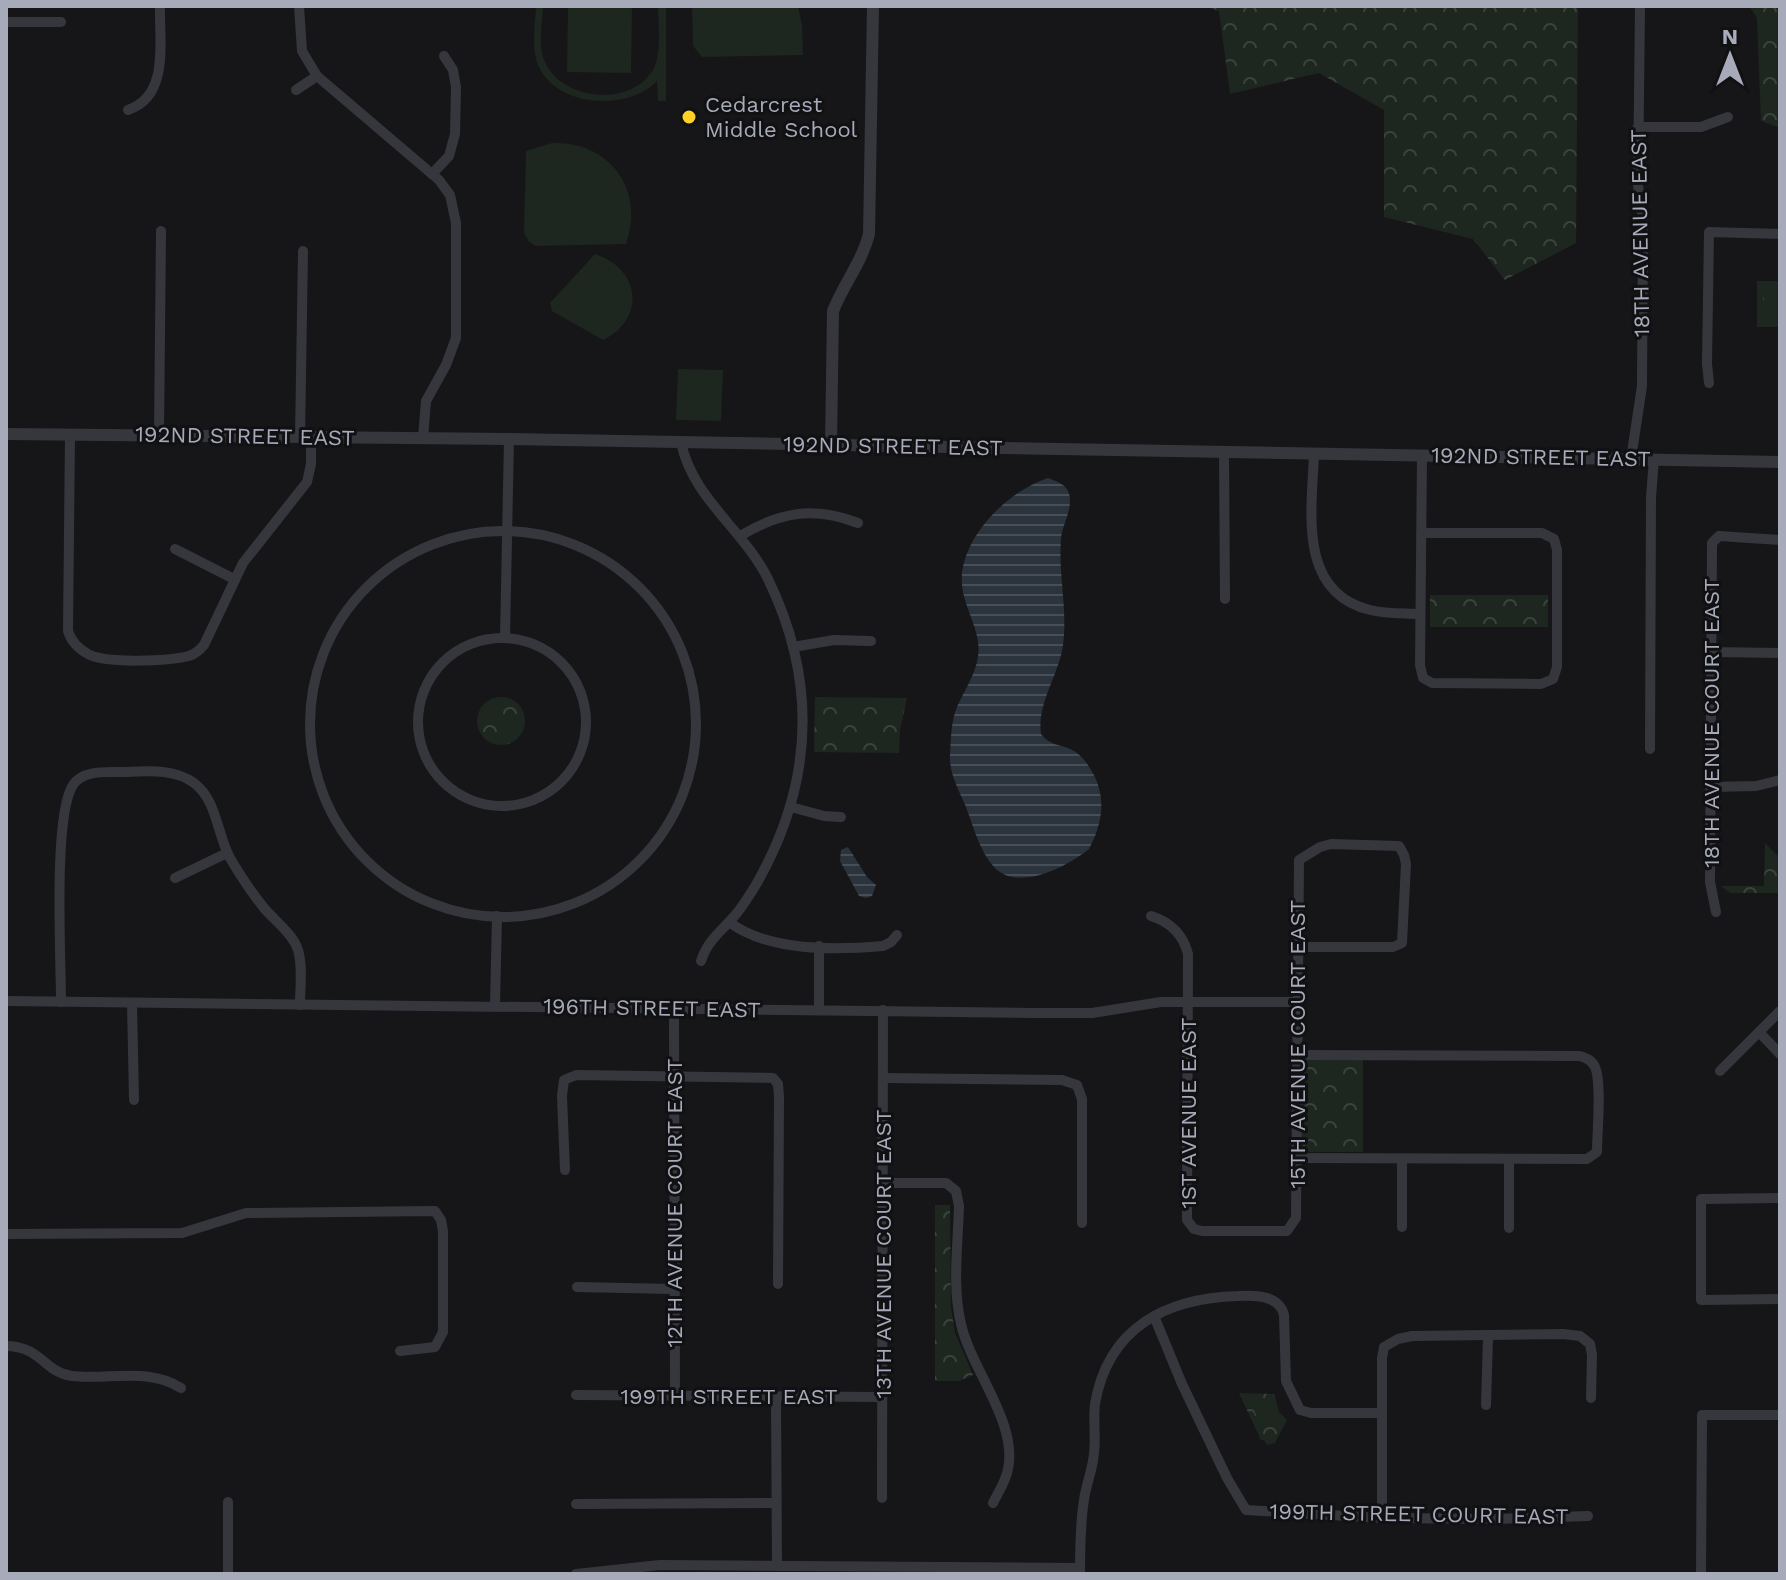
<svg xmlns="http://www.w3.org/2000/svg" width="1786" height="1580" viewBox="0 0 1786 1580" font-family="'Work Sans',sans-serif">
<style>
.forest{fill:url(#forest-crowns)}
.garden{fill:#1d261f}
.water{fill:url(#water-rules)}
.lines{fill:none;stroke-linecap:round;stroke-linejoin:round}
.minor{stroke:#36373d;stroke-width:10}
.tertiary{stroke:#36373d;stroke-width:12}
.poi-dot{fill:#ffd127;stroke:#111113;stroke-width:3}
.labels{text-anchor:middle;dominant-baseline:central;stroke-width:6;stroke-linejoin:round;paint-order:stroke}
.poi-label{font-size:22px;fill:#a7aab9;stroke:#111113;text-anchor:start}
.street-label{font-size:22px;fill:#a7aab9;stroke:#111113}
</style>
<defs>
<pattern id="forest-crowns" width="20" height="18" patternUnits="userSpaceOnUse" patternTransform="scale(2)"><rect width="20" height="18" fill="#1d261f"/><path d="M2 6a3 3 0 1 1 6 0M12 15a3 3 0 1 1 6 0" fill="none" stroke="#3b433d"/></pattern>
<pattern id="water-rules" width="6" height="5" patternUnits="userSpaceOnUse" patternTransform="scale(2)"><rect width="6" height="5" fill="#2b333d"/><path d="M0 2.5h6" fill="none" stroke="#474e57"/></pattern>
</defs>
<rect width="100%" height="100%" fill="#161618"/>
<!-- forest -->
<g class="forest">
<path d="M1204,6H1578L1576,243L1505,280L1473,239L1384,217V110L1319,73L1230,94L1219,11Z"/>
<path d="M1749,6H1780V128L1761,121L1757,18Z"/>
<rect x="1757" y="281" width="23" height="46"/>
<rect x="1430" y="595" width="118" height="32"/>
<circle cx="501" cy="721" r="24"/>
<path d="M815,697L907,698L900,730L899,753L814,752Z"/>
<path d="M1765,843L1780,858L1779,934V893H1730L1721,886H1764Z"/>
<path d="M1308,1060H1363V1152H1310L1303,1148L1299,1140L1302,1062Z"/>
<path d="M935,1205H950L951,1307L955,1333L973,1375L959,1381H935Z"/>
<path d="M1239,1393L1274,1394L1279,1412L1287,1420L1275,1443L1267,1445L1264,1440H1261Z"/>
</g>
<!-- garden -->
<g class="garden">
<path d="M536,6H543C542,23 538,46 545,62C562,101 633,108 654,68C662,51 658,24 658,6H666V101H658L657,81C629,111 558,108 539,67C531,50 535,25 536,6Z"/>
<path d="M568,6H632L631,73L567,72Z"/>
<path d="M692,6H798L802,25L803,55L702,57L693,46Z"/>
<path d="M552,143C610,141 645,190 626,244L536,246L529,242L524,233L526,151Z"/>
<path d="M595,254C641,269 646,319 603,340L552,311L550,303Z"/>
<rect x="1764" y="287" width="16" height="20"/>
<path d="M678,369L723,370L721,421L676,420Z"/>
<path d="M1272,1401L1281,1421L1262,1429L1254,1410Z"/>
</g>
<!-- water -->
<g class="water">
<path d="M1048,478C1055,481 1064,483 1068,491C1075,506 1062,524 1061,539C1058,577 1069,614 1062,651C1056,679 1037,705 1041,734C1050,746 1061,744 1074,751C1082,756 1087,763 1091,770C1107,796 1103,823 1089,849C1068,866 1018,893 994,867C979,850 974,828 966,807C959,790 949,774 950,755C951,739 951,721 957,707C964,691 976,674 978,656C982,632 964,609 962,585C958,540 1007,491 1048,478Z"/>
<path d="M848,847L867,877L876,885L872,896L866,898L859,896L840,861L841,850Z"/>
</g>
<g class="lines">
<!-- minor -->
<g class="minor">
<path d="M299,6L302,51L317,76L439,180L450,195L456,223V338L446,365L426,401L423,438"/>
<path d="M6,22H61"/>
<path d="M296,90L317,76"/>
<path d="M128,110C170,96 159,41 160,6"/>
<path d="M1638,127H1701L1728,117"/>
<path d="M432,174L449,156L455,134L456,87L453,70L444,56"/>
<path d="M1709,383L1707,364L1709,232L1780,234"/>
<path d="M70,434L68,631C71,641 79,649 88,654C105,664 170,661 189,656C195,654 199,651 204,645L243,563L307,482L311,464V437"/>
<path d="M159,435L161,231"/>
<path d="M300,437L303,251"/>
<path d="M681,442C692,498 744,530 768,579C818,682 813,784 757,883C751,893 744,904 737,913C723,930 708,939 701,961"/>
<path d="M1224,452L1225,599"/>
<path d="M1314,454C1312,510 1297,592 1370,610C1386,614 1404,613 1420,614"/>
<path d="M1631,459L1642,386L1643,221L1638,185L1640,6"/>
<circle cx="503" cy="724" r="193"/>
<path d="M1421,533H1542L1554,539L1557,550V667L1553,679L1541,684L1432,683L1423,678L1420,665L1422,456"/>
<path d="M740,536C780,512 813,506 858,523"/>
<path d="M175,549L234,579"/>
<path d="M505,638L509,439"/>
<circle cx="502" cy="722" r="84"/>
<path d="M793,647L834,640L871,641"/>
<path d="M1711,652L1780,653"/>
<path d="M1650,749L1651,497L1654,459"/>
<path d="M1710,787L1756,786L1780,780"/>
<path d="M791,807L824,816L841,817"/>
<path d="M175,878L227,853"/>
<path d="M1716,912L1710,882L1712,543L1719,536L1780,540"/>
<path d="M1151,916C1170,922 1183,934 1188,954L1187,1220L1194,1229L1202,1231H1287L1296,1218L1299,860L1320,847L1331,844L1399,846L1404,855L1406,864L1402,943L1393,947H1297"/>
<path d="M729,922C769,952 835,950 883,946L891,942L897,935"/>
<path d="M819,946V1010"/>
<path d="M6,1001L1032,1013H1092L1161,1002H1296"/>
<path d="M61,1002C61,959 53,815 73,785C82,771 102,772 117,772C142,772 172,767 194,783C217,800 217,834 230,858C240,875 251,892 264,908C275,921 293,934 298,950C303,967 300,987 300,1005"/>
<path d="M132,1003L134,1100"/>
<path d="M495,1006L497,916"/>
<path d="M674,1009L675,1396"/>
<path d="M1759,1032L1780,1054"/>
<path d="M1720,1071L1780,1011"/>
<path d="M884,1078L1062,1080L1077,1085L1082,1099V1223"/>
<path d="M1297,1158L1587,1159L1597,1152C1597,1133 1602,1082 1595,1067C1592,1060 1586,1058 1580,1056L1297,1055"/>
<path d="M1402,1159V1227"/>
<path d="M565,1170L562,1096L564,1080L576,1075L773,1078L778,1084L779,1097L778,1284"/>
<path d="M884,1183H946L956,1191L959,1206C958,1244 952,1287 961,1324C971,1369 1018,1423 1008,1469C1006,1481 998,1493 993,1503"/>
<path d="M1780,1198L1701,1199V1300L1780,1299"/>
<path d="M1509,1228V1159"/>
<path d="M6,1234L182,1233L246,1213L435,1211L441,1220L443,1231V1332L435,1347L400,1351"/>
<path d="M577,1287L673,1289"/>
<path d="M1154,1316L1182,1384L1227,1478L1246,1510L1382,1518L1493,1519L1588,1516"/>
<path d="M6,1346C41,1346 45,1373 72,1376C109,1380 148,1367 181,1388"/>
<path d="M576,1395L882,1397"/>
<path d="M776,1397L777,1566"/>
<path d="M1486,1405L1488,1337"/>
<path d="M882,1498L883,1010"/>
<path d="M228,1502V1574"/>
<path d="M576,1504L776,1503"/>
<path d="M1382,1518V1358L1384,1347L1398,1339L1412,1336L1563,1334L1580,1336L1590,1344L1592,1355L1591,1398"/>
<path d="M576,1574L660,1565L1080,1568"/>
<path d="M1080,1574C1080,1550 1080,1524 1084,1500C1086,1484 1093,1469 1094,1453C1096,1436 1093,1420 1095,1404C1108,1327 1167,1298 1238,1296C1255,1295 1279,1295 1284,1315L1286,1381L1300,1410L1311,1413H1382"/>
<path d="M1701,1574L1702,1415H1780"/>
</g>
<!-- tertiary -->
<g class="tertiary">
<path d="M6,434L509,439L1780,462"/>
<path d="M831,445L833,311C843,285 862,262 869,234L873,6"/>
</g>
</g>
<!-- markers -->
<circle class="poi-dot" cx="689" cy="117" r="8"/>
<g class="labels">
<!-- poi labels -->
<g class="poi-label">
<text x="705" y="104">Cedarcrest<tspan x="705" dy="25">Middle School</tspan></text>
</g>
<!-- street labels -->
<g class="street-label">
<text transform="translate(1640 233) rotate(-91)">18TH AVENUE EAST</text>
<text transform="translate(245 436) rotate(1)">192ND STREET EAST</text>
<text transform="translate(893 446) rotate(1)">192ND STREET EAST</text>
<text transform="translate(1541 457) rotate(1)">192ND STREET EAST</text>
<text transform="translate(1711 723) rotate(-90)">18TH AVENUE COURT EAST</text>
<text transform="translate(652 1008) rotate(1)">196TH STREET EAST</text>
<text transform="translate(1297 1044) rotate(-90)">15TH AVENUE COURT EAST</text>
<text transform="translate(1188 1113) rotate(-90)">1ST AVENUE EAST</text>
<text transform="translate(674 1203) rotate(-90)">12TH AVENUE COURT EAST</text>
<text transform="translate(883 1254) rotate(-90)">13TH AVENUE COURT EAST</text>
<text x="729" y="1396">199TH STREET EAST</text>
<text transform="translate(1419 1514) rotate(1)">199TH STREET COURT EAST</text>
</g>
</g>
<!-- border -->
<rect width="1786" height="1580" fill="none" stroke="#a7aab9" stroke-width="16"/>
<!-- north arrow -->
<g transform="translate(1730 56)" stroke="#111113" stroke-width="6" paint-order="stroke">
<path d="M0-6L14 30L0 20L-14 30Z" fill="#a7aab9"/>
<text y="-12" font-size="22" font-weight="bold" text-anchor="middle" fill="#a7aab9">N</text>
</g>
</svg>
